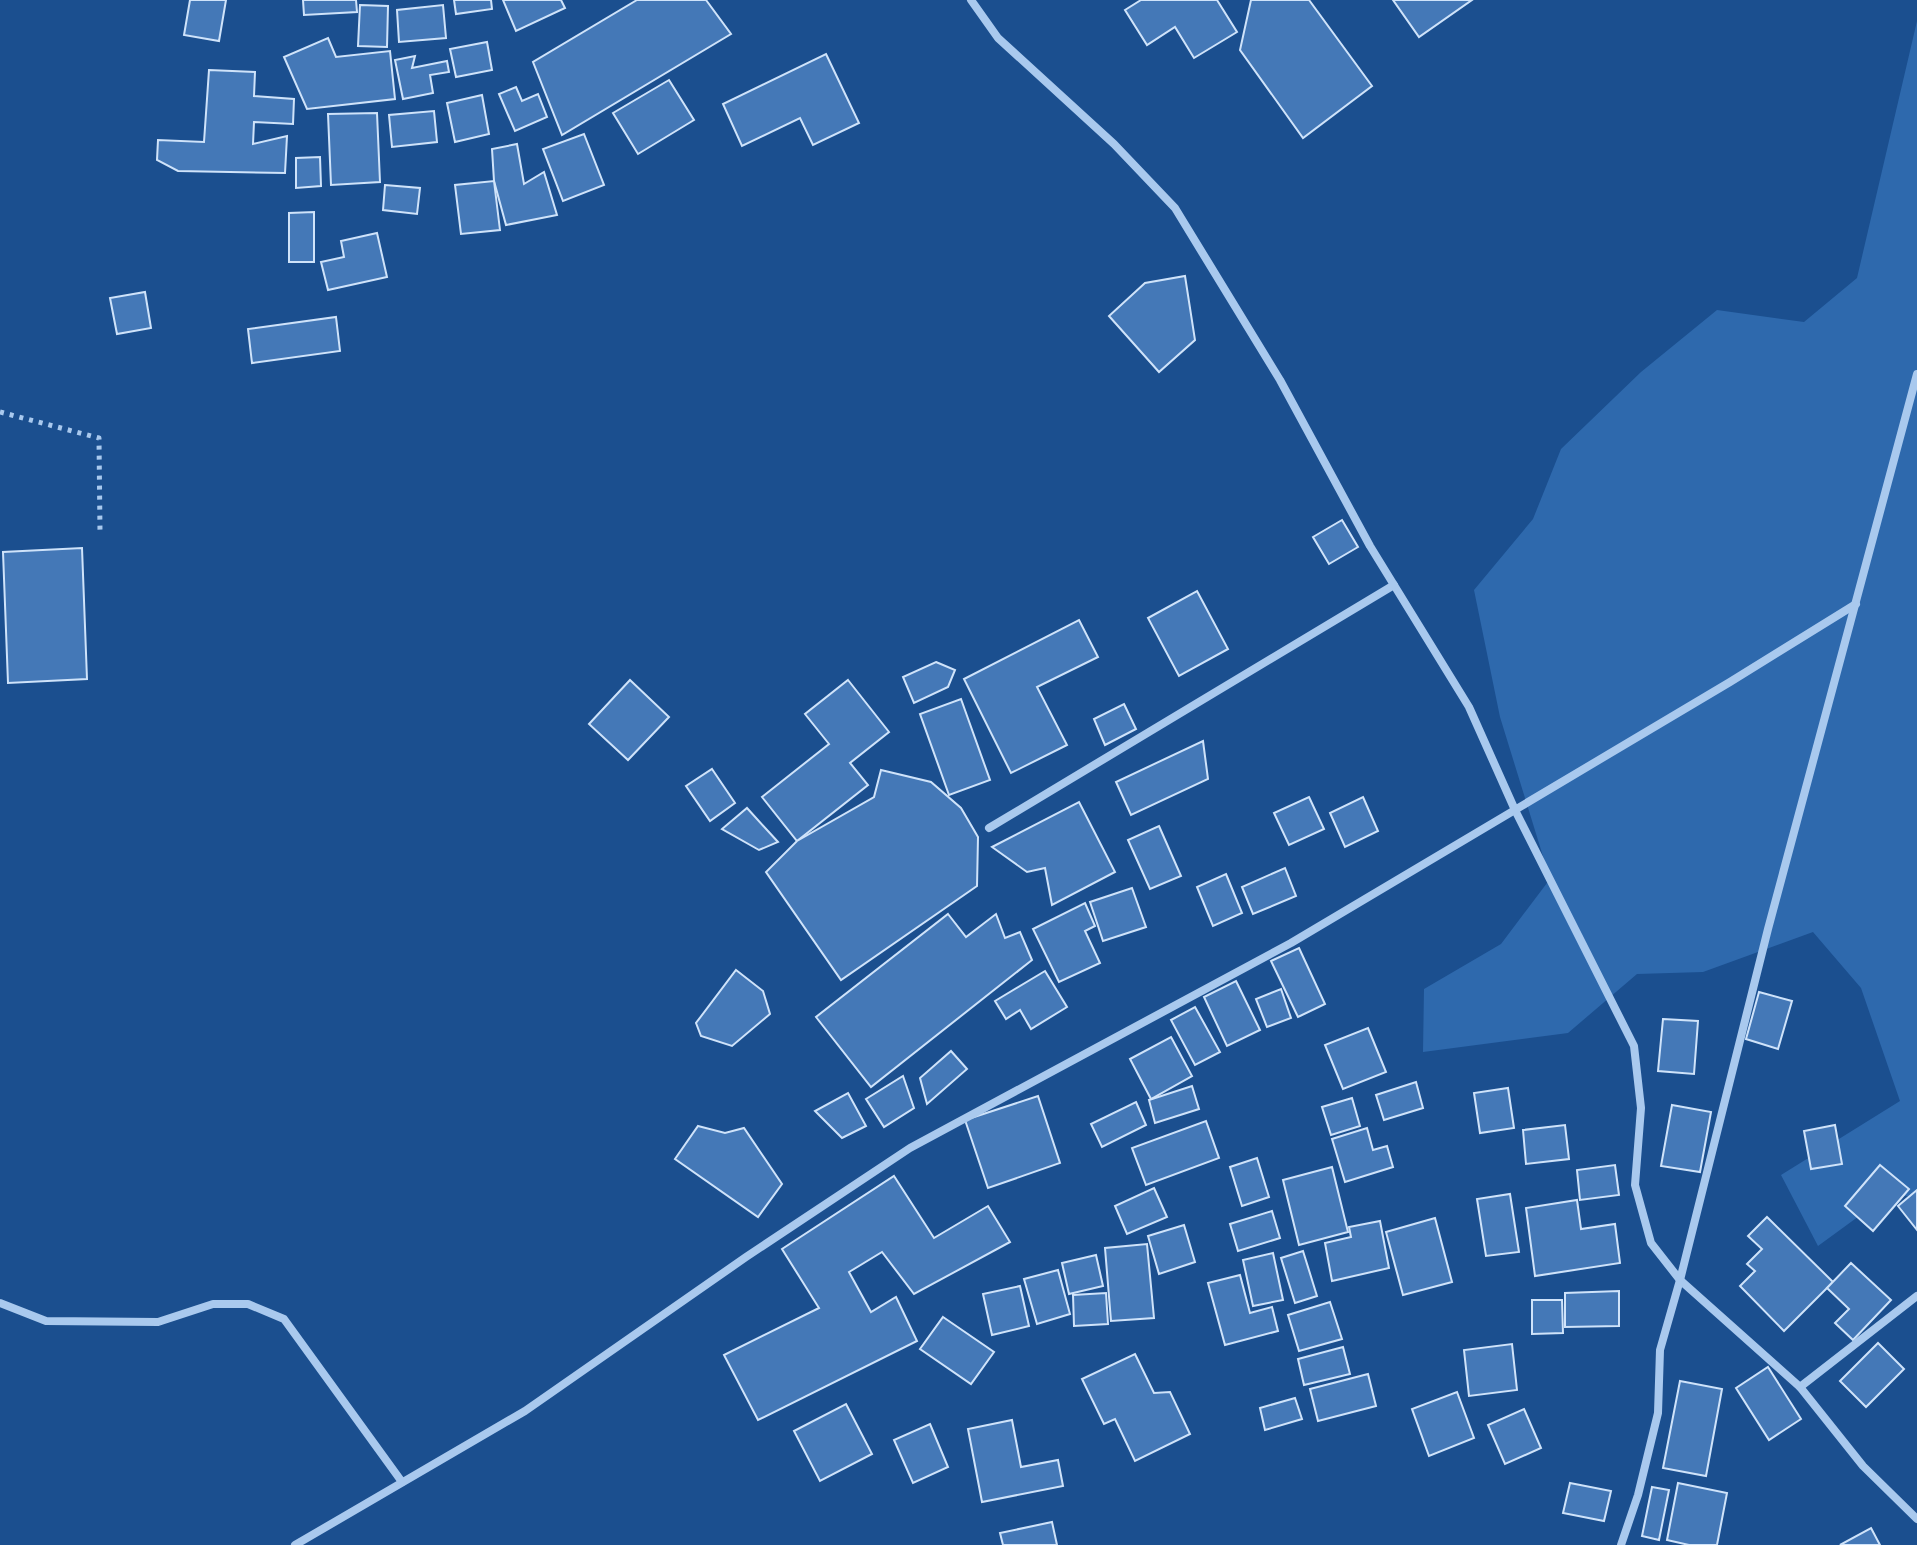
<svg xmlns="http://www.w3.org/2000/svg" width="1917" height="1545" viewBox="0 0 1917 1545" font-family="'Public Sans',sans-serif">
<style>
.green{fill:#2e69ad}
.building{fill:#4478b7;stroke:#cfe3fa;stroke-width:2}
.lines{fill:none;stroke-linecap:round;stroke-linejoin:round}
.path{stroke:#a9c9ee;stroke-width:5;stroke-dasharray:4 6;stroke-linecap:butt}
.street{stroke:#a9c9ee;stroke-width:8}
</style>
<rect width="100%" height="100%" fill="#1b4f8f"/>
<!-- green -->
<path class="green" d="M1917,21V1199L1892,1192L1818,1246L1781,1175L1900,1101L1861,988L1813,932L1703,972L1637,974L1568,1033L1423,1052L1424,989L1501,944L1550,879L1500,717L1474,590L1533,519L1561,449L1641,372L1717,310L1804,322L1857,278Z"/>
<!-- building -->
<g class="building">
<path d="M190,0H226L219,41L184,35Z"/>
<path d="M303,0H356L357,12L304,15Z"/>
<path d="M454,0H491L492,9L456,14Z"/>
<path d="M503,0H561L565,8L516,31Z"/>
<path d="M637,0H706L731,34L562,135L533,62Z"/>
<path d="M1141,0H1217L1237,32L1194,58L1175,27L1147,45L1125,10Z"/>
<path d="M1251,0H1309L1372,86L1303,138L1240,50Z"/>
<path d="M1393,0H1472L1419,37Z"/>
<path d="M360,5L388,6L387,47L358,46Z"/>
<path d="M443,5L446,38L399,42L397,10Z"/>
<path d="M328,38L336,57L390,51L395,99L307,109L284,57Z"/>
<path d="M487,42L492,70L456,77L450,49Z"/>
<path d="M826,54L859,123L813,145L800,118L742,146L723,104Z"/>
<path d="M415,56L412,68L447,61L449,72L430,75L433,93L403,99L395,60Z"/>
<path d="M209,70L255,72L254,96L294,99L293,124L254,122L253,144L287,136L285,173L178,171L157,160L158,140L204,142Z"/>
<path d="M669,80L694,120L638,154L613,113Z"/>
<path d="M516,87L522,101L538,94L547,117L515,131L499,94Z"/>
<path d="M482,95L489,134L455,142L447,103Z"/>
<path d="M434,111L437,142L392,147L389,115Z"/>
<path d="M377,113L380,182L331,185L328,114Z"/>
<path d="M584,134L604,185L563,201L543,149Z"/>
<path d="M517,144L524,184L544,172L557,215L506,225L494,181L492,149Z"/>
<path d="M320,157L321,186L296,188V158Z"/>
<path d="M494,181L500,230L461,234L455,185Z"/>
<path d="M385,185L420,188L417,214L383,210Z"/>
<path d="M314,212V262H289V213Z"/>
<path d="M377,233L387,277L328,290L321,262L344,257L341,241Z"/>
<path d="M1185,276L1195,340L1159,372L1109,316L1145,283Z"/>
<path d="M145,292L151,328L117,334L110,298Z"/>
<path d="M336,317L340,351L252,363L248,329Z"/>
<path d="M1342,520L1358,547L1329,564L1313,537Z"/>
<path d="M82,548L87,679L8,683L3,552Z"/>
<path d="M1197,591L1228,649L1179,676L1148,618Z"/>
<path d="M1079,620L1098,657L1037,687L1067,745L1011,773L964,679Z"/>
<path d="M936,662L955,670L948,687L914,703L903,677Z"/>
<path d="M630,680L669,717L628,760L589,724Z"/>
<path d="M848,680L889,732L850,763L868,785L797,841L762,797L829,744L805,714Z"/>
<path d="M961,699L990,780L949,795L920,714Z"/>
<path d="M1124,704L1136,729L1105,745L1094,719Z"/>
<path d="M1203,741L1208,779L1131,815L1116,782Z"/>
<path d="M712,769L735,803L710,821L686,786Z"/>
<path d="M881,770L931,782L961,808L978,837L977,886L841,980L766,872L797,841L874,797Z"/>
<path d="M1309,797L1324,829L1289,845L1274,813Z"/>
<path d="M1363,797L1378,831L1345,847L1330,813Z"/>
<path d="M1079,802L1115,872L1052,905L1045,868L1027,872L992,847Z"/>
<path d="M747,808L778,842L759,850L722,829Z"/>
<path d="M1159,826L1181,876L1150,889L1128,840Z"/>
<path d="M1285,868L1296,896L1253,914L1242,887Z"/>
<path d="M1226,874L1242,913L1213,926L1197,887Z"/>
<path d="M1132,888L1146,927L1103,941L1090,902Z"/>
<path d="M1085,903L1095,926L1085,931L1100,963L1059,982L1033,929Z"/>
<path d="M948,914L966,937L996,914L1005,938L1020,932L1032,960L871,1087L816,1017Z"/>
<path d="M1299,948L1325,1004L1298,1017L1271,961Z"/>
<path d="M736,970L763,991L770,1014L732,1046L701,1036L696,1023Z"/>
<path d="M1045,971L1067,1007L1031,1029L1020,1010L1006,1019L995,1001Z"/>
<path d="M1236,981L1260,1030L1227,1046L1204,997Z"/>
<path d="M1281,989L1291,1018L1267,1027L1256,999Z"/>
<path d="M1759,992L1792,1001L1778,1049L1746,1039Z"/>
<path d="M1195,1007L1220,1052L1195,1065L1171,1020Z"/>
<path d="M1663,1019L1698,1021L1694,1074L1658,1071Z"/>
<path d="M1368,1028L1386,1072L1343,1089L1325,1045Z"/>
<path d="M1171,1037L1192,1076L1151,1099L1130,1059Z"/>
<path d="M951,1051L967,1069L927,1104L920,1078Z"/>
<path d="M903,1076L914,1108L884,1127L866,1099Z"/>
<path d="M1416,1082L1423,1108L1384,1120L1376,1095Z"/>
<path d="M1192,1086L1199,1109L1155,1123L1149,1100Z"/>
<path d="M1508,1088L1514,1128L1480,1133L1474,1093Z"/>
<path d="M848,1093L866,1126L842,1138L815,1111Z"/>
<path d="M1038,1096L1060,1163L988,1188L965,1120Z"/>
<path d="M1352,1098L1360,1126L1331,1135L1322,1107Z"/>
<path d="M1136,1102L1146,1125L1102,1147L1091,1124Z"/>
<path d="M1672,1105L1711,1112L1700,1172L1661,1166Z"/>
<path d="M1206,1121L1219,1158L1146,1185L1132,1148Z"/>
<path d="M1565,1125L1569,1159L1526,1164L1523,1130Z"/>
<path d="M1835,1125L1842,1164L1811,1169L1804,1131Z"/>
<path d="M698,1126L725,1133L744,1128L782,1184L758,1217L675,1159Z"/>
<path d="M1367,1128L1373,1150L1387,1146L1393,1167L1345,1182L1332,1139Z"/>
<path d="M1257,1158L1269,1197L1242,1206L1230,1167Z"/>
<path d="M1615,1165L1619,1195L1580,1200L1577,1170Z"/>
<path d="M1880,1165L1909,1189L1873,1231L1845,1206Z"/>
<path d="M1332,1167L1348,1232L1299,1245L1283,1180Z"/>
<path d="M894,1176L934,1238L988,1206L1010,1242L914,1294L882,1252L849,1272L871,1312L896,1297L917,1341L758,1420L724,1355L819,1308L782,1249Z"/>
<path d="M1154,1188L1167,1217L1127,1234L1115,1206Z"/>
<path d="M1917,1190V1230L1898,1206Z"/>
<path d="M1510,1194L1519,1252L1486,1256L1477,1199Z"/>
<path d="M1577,1200L1581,1229L1615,1224L1620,1263L1535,1276L1526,1208Z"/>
<path d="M1272,1211L1280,1238L1238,1251L1230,1224Z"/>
<path d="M1767,1217L1833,1282L1784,1331L1740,1286L1755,1271L1747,1264L1762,1249L1748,1236Z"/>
<path d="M1435,1218L1452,1282L1403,1295L1386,1232Z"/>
<path d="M1380,1221L1389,1268L1332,1281L1325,1243L1351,1237L1349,1227Z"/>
<path d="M1184,1225L1195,1262L1159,1274L1148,1236Z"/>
<path d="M1147,1244L1154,1318L1111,1321L1105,1248Z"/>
<path d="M1303,1251L1317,1296L1295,1303L1281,1258Z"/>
<path d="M1273,1253L1283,1300L1253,1306L1243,1260Z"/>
<path d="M1096,1255L1103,1286L1069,1294L1062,1263Z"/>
<path d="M1851,1263L1891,1300L1853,1340L1835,1323L1849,1309L1827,1288Z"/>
<path d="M1058,1270L1070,1314L1037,1324L1024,1279Z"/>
<path d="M1240,1275L1250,1313L1272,1307L1278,1331L1225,1345L1208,1283Z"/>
<path d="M1020,1286L1029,1326L992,1335L983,1294Z"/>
<path d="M1619,1291V1326L1565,1327V1293Z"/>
<path d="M1106,1293L1108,1324L1074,1326L1073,1295Z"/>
<path d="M1532,1300H1562L1563,1333L1532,1334Z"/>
<path d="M1330,1302L1342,1339L1299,1351L1288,1315Z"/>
<path d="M943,1317L994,1352L971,1384L920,1349Z"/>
<path d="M1878,1343L1904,1369L1866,1407L1840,1381Z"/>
<path d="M1512,1344L1517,1390L1469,1396L1464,1350Z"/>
<path d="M1343,1347L1350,1374L1304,1385L1298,1359Z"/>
<path d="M1135,1354L1154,1393L1170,1392L1190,1434L1135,1461L1115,1419L1104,1424L1082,1379Z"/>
<path d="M1768,1367L1801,1419L1769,1440L1736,1388Z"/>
<path d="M1368,1374L1376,1406L1318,1421L1310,1389Z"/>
<path d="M1680,1381L1722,1389L1706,1476L1663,1468Z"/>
<path d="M1457,1392L1474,1438L1429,1456L1412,1409Z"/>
<path d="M1295,1398L1302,1419L1265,1430L1260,1408Z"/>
<path d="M846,1404L872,1454L820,1481L794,1431Z"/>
<path d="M1524,1409L1541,1448L1505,1464L1488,1425Z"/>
<path d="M1012,1420L1021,1467L1058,1460L1063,1486L982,1502L968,1429Z"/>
<path d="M930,1424L948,1467L913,1483L894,1440Z"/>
<path d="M1570,1483L1611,1491L1604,1521L1563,1513Z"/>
<path d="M1678,1483L1727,1493L1717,1545H1689L1667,1540Z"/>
<path d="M1652,1487L1669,1490L1659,1540L1642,1536Z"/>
<path d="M1052,1522L1057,1545H1003L1000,1533Z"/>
<path d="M1871,1528L1880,1545H1840Z"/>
</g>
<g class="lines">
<!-- path -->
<path class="path" d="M0,412L99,438L100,532"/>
<!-- street -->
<g class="street">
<path d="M971,0L998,38L1114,144L1175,208L1280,380L1370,546L1469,707L1515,810L1634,1046L1641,1108L1635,1185L1651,1243L1680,1280L1800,1387L1863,1466L1917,1519"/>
<path d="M989,828L1394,585"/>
<path d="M0,1303L46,1321L158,1322L213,1304H248L284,1319L402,1482"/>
<path d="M1800,1387L1917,1296"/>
<path d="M295,1545L525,1411L746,1257L910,1148L1291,943L1730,682L1856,604"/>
<path d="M1621,1545L1638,1495L1658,1413L1660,1350L1680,1280L1768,929L1917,374"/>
</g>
</g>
</svg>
